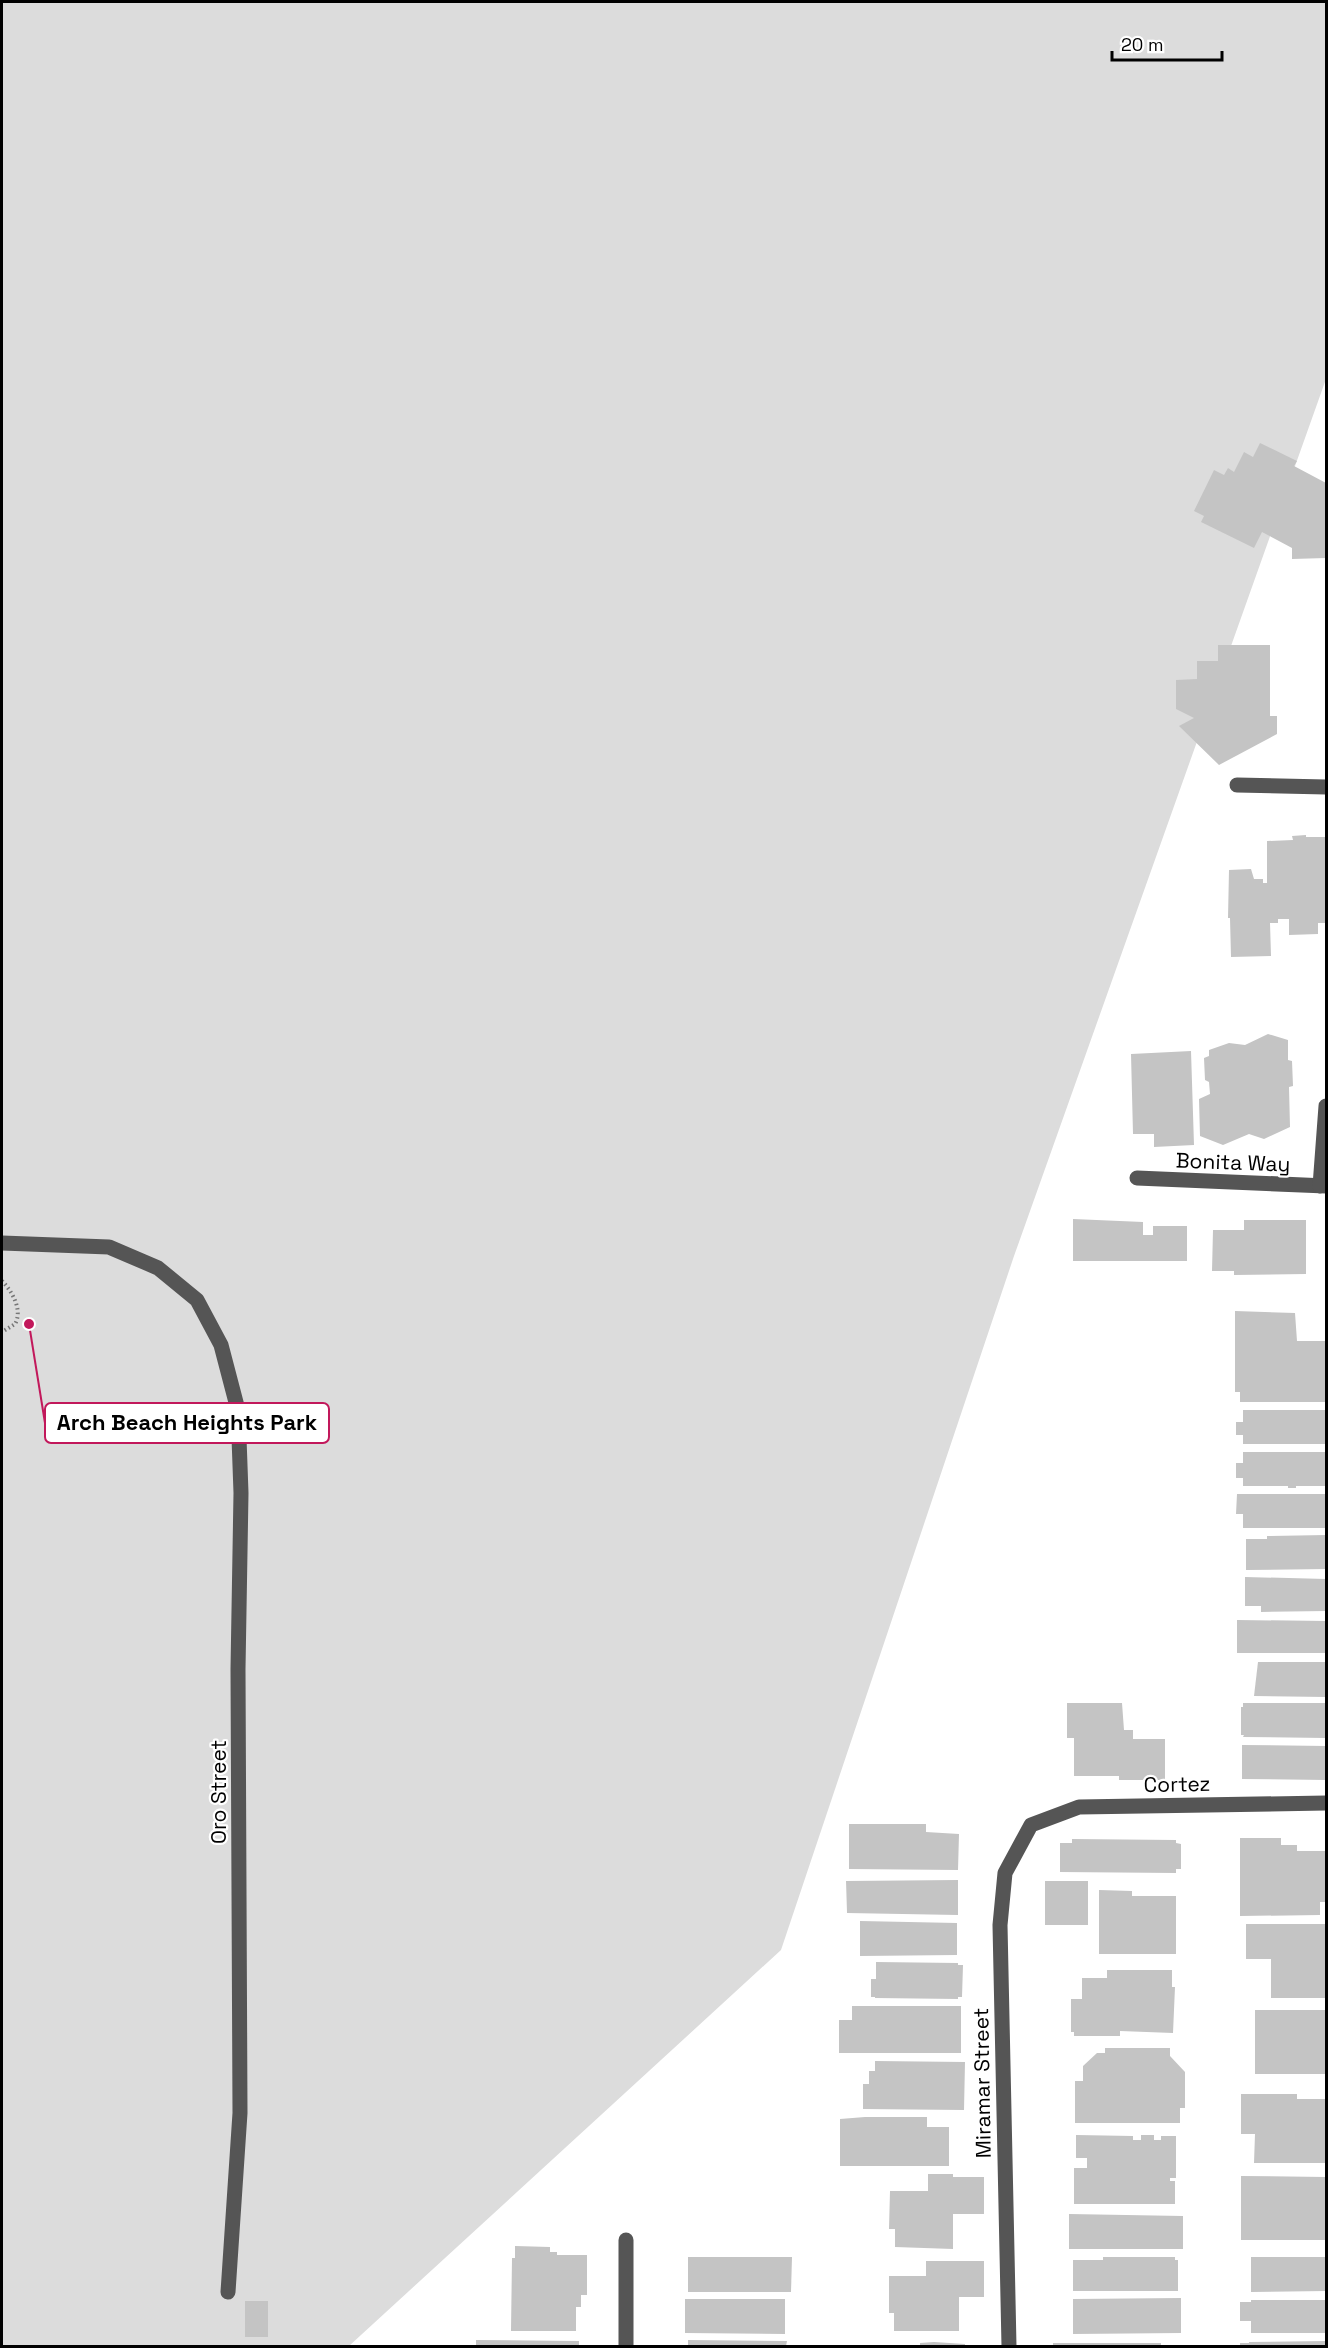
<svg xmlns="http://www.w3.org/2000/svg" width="1328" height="2348" viewBox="0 0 1328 2348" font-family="'Space Grotesk',sans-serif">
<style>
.green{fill:#dcdcdc}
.building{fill:#c4c4c4}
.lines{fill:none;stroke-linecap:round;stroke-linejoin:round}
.path{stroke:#777;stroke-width:4;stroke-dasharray:1.5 3;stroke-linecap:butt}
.minor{stroke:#555;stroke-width:15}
.labels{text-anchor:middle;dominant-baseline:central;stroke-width:4.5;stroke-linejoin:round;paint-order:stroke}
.street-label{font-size:21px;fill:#000;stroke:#fff}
.leader{fill:none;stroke:#c2185b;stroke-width:2}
.callout-dot{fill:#c2185b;stroke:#fff;stroke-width:2}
.callout{fill:#fff;stroke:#c2185b;stroke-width:2}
.callout-label{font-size:22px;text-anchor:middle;font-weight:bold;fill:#000}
</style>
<rect width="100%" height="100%" fill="#fff"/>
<!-- green -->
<path class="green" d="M2,2H1326V379L1014,1256L781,1950L349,2346H2Z"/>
<!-- building -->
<g class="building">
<path d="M1260,443L1297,461L1294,466L1326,483V558L1292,559V548L1262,532L1254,548L1201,522L1204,516L1194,511L1214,470L1224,475L1228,468L1234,472L1244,452L1253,457Z"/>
<path d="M1218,645H1270V716H1277V734L1219,765L1179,726L1194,718L1176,709V680L1197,679V661H1218Z"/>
<path d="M1306,835V837H1326L1325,923H1318V934L1289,935V919H1278V923H1270L1271,956L1231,957L1230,918H1228L1229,870L1251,869L1254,879H1263V883H1267V841L1293,840L1292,836Z"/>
<path d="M1268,1034L1288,1040V1060L1292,1061L1293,1086L1289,1087L1290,1127L1264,1139L1249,1134L1223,1145L1200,1136L1199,1099L1210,1094L1209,1082L1205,1080L1204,1058L1209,1056V1050L1229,1043L1245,1045Z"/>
<path d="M1191,1051L1194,1145L1154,1147V1134H1133L1131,1054Z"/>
<path d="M1073,1219L1143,1222V1235H1153V1226H1187V1261H1073Z"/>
<path d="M1244,1220H1306V1274L1234,1275V1271H1212L1213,1230H1244Z"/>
<path d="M1235,1311L1295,1313L1297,1341H1326V1402H1240V1392H1235Z"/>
<path d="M1243,1410H1326V1444H1243V1435H1236V1422H1243Z"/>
<path d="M1243,1452H1326V1486H1296V1488H1288V1486H1243V1478H1236V1463H1243Z"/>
<path d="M1237,1494H1326V1528H1243V1514H1236Z"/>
<path d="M1326,1535V1569L1246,1570V1539H1267V1536Z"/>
<path d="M1245,1577L1326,1579V1611L1261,1612V1606H1245Z"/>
<path d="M1237,1620L1326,1621V1653H1237Z"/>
<path d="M1258,1662H1326V1697L1254,1696Z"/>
<path d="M1067,1703H1122L1124,1730H1133V1739H1165V1780H1119V1776H1074V1738H1067Z"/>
<path d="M1243,1703H1326V1738L1243,1737L1244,1735H1241V1707H1243Z"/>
<path d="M1242,1745L1326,1746V1780L1242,1779Z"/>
<path d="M849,1824H926V1832L959,1834L958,1870L849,1869Z"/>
<path d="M1240,1838H1281V1845H1297V1851H1326V1902H1320V1915L1240,1916Z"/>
<path d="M1072,1839L1176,1840V1843L1181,1844V1869H1176V1873L1060,1872V1843H1072Z"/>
<path d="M958,1880V1915L847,1913L846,1881Z"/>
<rect x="1045" y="1881" width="43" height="44"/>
<path d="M1099,1890L1132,1891V1896H1176V1954H1099Z"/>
<path d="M860,1921L957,1923V1955L860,1956Z"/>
<path d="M1246,1924H1326V1998H1271V1959H1246Z"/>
<path d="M876,1962L958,1963V1965H963L962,1997H958V1999L875,1998V1997H871V1979H876Z"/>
<path d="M1107,1970H1172V1987H1175L1173,2033L1120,2031V2036H1074V2032H1071V1999H1082V1978H1107Z"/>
<path d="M852,2006H961V2053H839V2020H852Z"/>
<rect x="1255" y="2010" width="71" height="64"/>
<path d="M1105,2048H1170V2056L1185,2072V2108H1180V2123H1075V2081H1083V2066L1097,2053H1105Z"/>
<path d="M875,2061L965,2062L964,2110L863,2109V2084H869V2071H875Z"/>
<path d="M1241,2094H1297V2099H1326V2163H1254L1255,2134H1241Z"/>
<path d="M865,2117H927V2127H949V2166H840V2119Z"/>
<path d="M1076,2135L1133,2136V2140H1141V2135H1154V2140H1161V2136H1176V2178H1170V2181H1175V2204H1074V2168H1087V2158H1076Z"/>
<path d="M928,2174H953V2177H984V2214H953V2249L895,2247V2229H889L890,2191H928Z"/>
<path d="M1241,2176L1326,2177V2240H1241Z"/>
<path d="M1069,2214L1183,2216V2249H1069Z"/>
<path d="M515,2246L550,2247V2252H557V2255H587V2295H581V2307H576V2331H511L512,2258H515Z"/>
<path d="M688,2257H792L791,2292H688Z"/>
<path d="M1103,2257H1175V2260H1178V2291H1073V2260H1103Z"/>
<path d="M1251,2257H1326V2291L1251,2292Z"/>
<path d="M926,2261H984V2297H959V2331H894V2313H889V2276H926Z"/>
<path d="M1181,2298V2333L1073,2334V2299Z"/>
<path d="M685,2299H785V2334L685,2333Z"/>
<path d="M1251,2300H1326V2333H1251V2321H1240V2302H1251Z"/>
<rect x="245" y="2301" width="23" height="36"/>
<path d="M476,2340L579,2341V2346H476Z"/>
<path d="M688,2340L787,2341L786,2346H688Z"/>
<path d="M1326,2341V2346H1240V2343H1249V2342Z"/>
<path d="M934,2342L965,2344V2346H920V2343Z"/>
<rect x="1053" y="2343" width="108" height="3"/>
</g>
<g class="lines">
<!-- path -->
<path class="path" d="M2,1281C12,1291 23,1310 15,1324L2,1332"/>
<!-- minor -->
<g class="minor">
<path d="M1237,785L1326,787"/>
<path d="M1137,1178L1326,1186"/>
<path d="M1320,1186L1326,1106"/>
<path d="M2,1243L109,1247L158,1268L197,1300L221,1345L238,1410L241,1493L238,1669L240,2113L228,2292"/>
<path d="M626,2346V2240"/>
<path d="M1009,2346L1000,1925L1005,1873L1031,1825L1079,1807L1326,1803"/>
</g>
</g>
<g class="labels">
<!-- street labels -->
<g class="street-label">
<text transform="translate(1233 1162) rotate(2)">Bonita Way</text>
<text transform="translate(1177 1784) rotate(-1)">Cortez</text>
<text transform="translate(218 1792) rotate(-90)">Oro Street</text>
<text transform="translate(982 2083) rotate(-91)">Miramar Street</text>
</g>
</g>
<!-- callouts -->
<path class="leader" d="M29 1324L45 1423"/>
<circle class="callout-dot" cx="29" cy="1324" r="6"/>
<rect class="callout" x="45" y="1403" width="284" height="40" rx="6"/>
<g class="callout-label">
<text x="187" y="1430">Arch Beach Heights Park</text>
</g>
<!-- border -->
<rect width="1328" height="2348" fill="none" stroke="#000000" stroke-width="6"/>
<!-- scale -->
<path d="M1112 51v9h110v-9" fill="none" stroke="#000000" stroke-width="3"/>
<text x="1121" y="51" font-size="18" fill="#000000" stroke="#ffffff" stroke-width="4.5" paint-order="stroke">20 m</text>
</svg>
